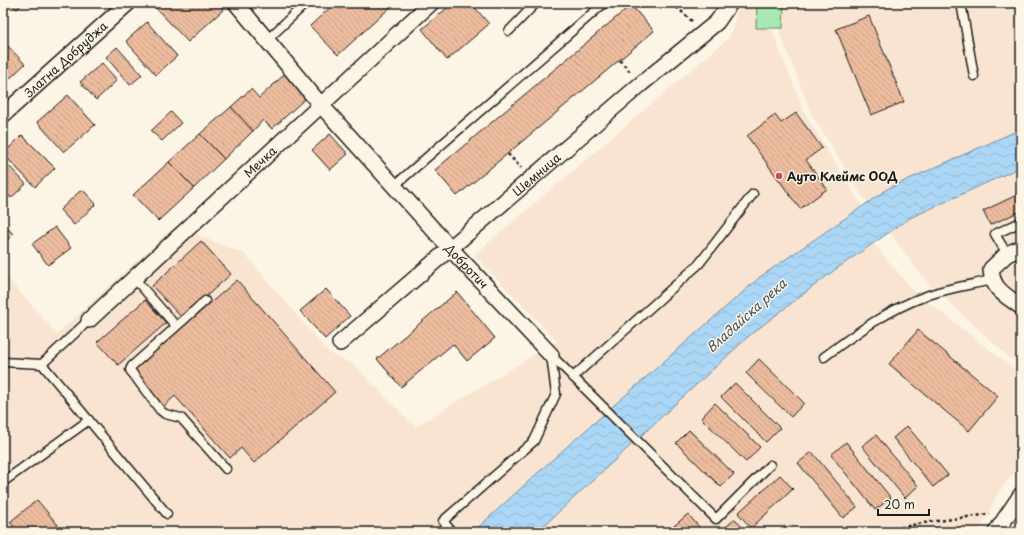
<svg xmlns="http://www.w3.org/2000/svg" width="1024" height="535" viewBox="0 0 1024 535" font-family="'Playpen Sans',sans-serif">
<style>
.built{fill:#f8e4d0}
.garden{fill:#a7e9b3;stroke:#628268}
.water{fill:url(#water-waves);stroke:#728c9f}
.building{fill:url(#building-back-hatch);stroke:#1c1c1c}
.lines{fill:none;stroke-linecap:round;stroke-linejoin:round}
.service-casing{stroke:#1c1c1c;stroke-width:11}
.minor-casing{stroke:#1c1c1c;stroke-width:18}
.path{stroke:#1c1c1c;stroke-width:2.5;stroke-dasharray:3 3;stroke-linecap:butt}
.service{stroke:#fcf5e5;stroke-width:8}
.minor{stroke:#fcf5e5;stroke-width:15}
.poi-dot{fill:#d1495b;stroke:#fcf5e5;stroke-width:1.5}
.labels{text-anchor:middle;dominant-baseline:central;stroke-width:3;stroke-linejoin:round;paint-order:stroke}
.street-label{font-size:12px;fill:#1c1c1c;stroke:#fcf5e5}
.poi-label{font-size:12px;font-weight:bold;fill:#1c1c1c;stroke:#fcf5e5;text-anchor:start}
.water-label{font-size:13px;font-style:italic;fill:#47545d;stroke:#fcf5e5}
</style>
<defs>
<pattern id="water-waves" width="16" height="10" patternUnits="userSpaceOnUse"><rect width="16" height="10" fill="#abd7f6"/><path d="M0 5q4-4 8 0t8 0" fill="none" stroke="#93b8d2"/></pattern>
<pattern id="building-back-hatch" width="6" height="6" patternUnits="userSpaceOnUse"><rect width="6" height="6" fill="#edbc9e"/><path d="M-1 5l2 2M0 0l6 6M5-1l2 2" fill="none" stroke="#cba188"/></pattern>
</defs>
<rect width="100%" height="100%" fill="#fcf5e5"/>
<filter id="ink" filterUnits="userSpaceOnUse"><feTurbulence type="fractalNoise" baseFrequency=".025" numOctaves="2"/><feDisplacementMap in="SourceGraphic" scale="8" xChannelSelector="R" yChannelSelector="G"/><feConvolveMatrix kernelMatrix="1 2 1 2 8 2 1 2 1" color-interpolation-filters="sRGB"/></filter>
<g filter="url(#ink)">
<!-- built -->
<g class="built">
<path d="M739,3H761L805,114L862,206L760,277L553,459L473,532H3V273L57,334L175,226L245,254L328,352L354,365L415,427L557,341L474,255L730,37Z"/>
<path d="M765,3H1021V365L1009,357L927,282L861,194L812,115L770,7Z"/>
<path d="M873,243L915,292L1021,374V462L997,495L979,532H537L750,335L836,269Z"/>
<path d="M1021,495V532H996Z"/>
</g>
<!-- garden -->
<path class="garden" d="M757,3H784L783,28H756Z"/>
<!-- water -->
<path class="water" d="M1021,129V167L910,218L836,269L750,335L537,532H473L553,459L760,277L889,188Z"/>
<!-- building -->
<g class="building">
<path d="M10,3H23L17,9Z"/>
<path d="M154,3H218L224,9L188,42L153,5Z"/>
<path d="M335,3H395L338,55L310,26Z"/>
<path d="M453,3H471L489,24L447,60L422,29Z"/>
<path d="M631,5L654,31L457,196L435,170Z"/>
<path d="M869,16L904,102L871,115L836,29Z"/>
<path d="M147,22L177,56L156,75L126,41Z"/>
<path d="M3,41L25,64L3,85Z"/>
<path d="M117,47L142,75L130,85L106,57Z"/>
<path d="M102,63L117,80L96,100L80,82Z"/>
<path d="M287,72L309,95L272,129L263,120L253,131L231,107L251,89L259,98Z"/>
<path d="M68,95L95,125L64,152L37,122Z"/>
<path d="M231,107L253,131L224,159L200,134Z"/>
<path d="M171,112L181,123L162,141L151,131Z"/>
<path d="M796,113L822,148L806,160L827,189L800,209L747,136L775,115L781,123Z"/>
<path d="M200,134L224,159L194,188L169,162Z"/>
<path d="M330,134L348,154L330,170L312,150Z"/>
<path d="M22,135L55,168L35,187L3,154Z"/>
<path d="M169,162L194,188L158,221L133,195Z"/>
<path d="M9,166L26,184L11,198L3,189V171Z"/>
<path d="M82,189L96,204L74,225L60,210Z"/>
<path d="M1021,193V211L990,225L983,211Z"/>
<path d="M3,223L13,234L3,244Z"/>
<path d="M55,227L71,248L48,265L32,244Z"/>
<path d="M201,241L231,274L182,318L152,286Z"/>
<path d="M237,280L335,392L254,463L241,448L230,458L175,396L163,407L132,371Z"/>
<path d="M326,289L350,316L325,339L300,311Z"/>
<path d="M457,292L495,338L467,361L453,344L401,387L377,359Z"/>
<path d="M145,300L166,323L118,365L97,342Z"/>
<path d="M918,330L998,396L969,431L889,364Z"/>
<path d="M759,359L804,403L791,417L746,373Z"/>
<path d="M735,383L780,428L766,442L721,397Z"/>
<path d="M715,403L760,447L746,462L701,418Z"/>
<path d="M907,426L948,475L933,487L893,438Z"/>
<path d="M689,430L734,474L721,487L676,443Z"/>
<path d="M876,435L918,486L905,498L862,446Z"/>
<path d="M846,442L891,498L875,510L831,455Z"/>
<path d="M812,452L857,507L843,518L798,463Z"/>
<path d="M780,475L793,489L751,528L738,513Z"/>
<path d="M37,500L58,525L49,532H18L10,522Z"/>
<path d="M688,514L699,527L693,532H667Z"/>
<path d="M735,519L746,532H720Z"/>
</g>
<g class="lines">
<!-- service casing -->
<g class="service-casing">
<g id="service">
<path d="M961,3L974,76"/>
<path d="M509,31L536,3"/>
<path d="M267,40L306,3"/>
<path d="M394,186L603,4"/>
<path d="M1007,254L995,234L1021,222"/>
<path d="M134,278L176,326"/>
<path d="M205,301L132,366L130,370L160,410L165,414L181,418L226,469"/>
<path d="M551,355L716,519L770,465"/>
<path d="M824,357C856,333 889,309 926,296C947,288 971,285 992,280"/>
<path d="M3,362L42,364L89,320"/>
<path d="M42,364L167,514"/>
<path d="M573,377L699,264L753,194"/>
<path d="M3,482L89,420"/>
<path d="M452,532L443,521L534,441L556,394L551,355"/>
</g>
</g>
<!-- minor casing -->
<g class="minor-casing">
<g id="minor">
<path id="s1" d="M236,3L320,104L450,248L551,355"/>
<path id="s2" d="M3,115L128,3"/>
<path d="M1021,248L1007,254L991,269C992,290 1006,295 1021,307"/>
<path id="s3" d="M89,320L431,3"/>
<path id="s4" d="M340,343L641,84L717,22L730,3"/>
<path d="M996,532L1021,495"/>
</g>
</g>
<!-- path -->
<g class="path">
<path d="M672,3L692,21"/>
<path d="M620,60L631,73"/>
<path d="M508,154L521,168"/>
<path d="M877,532L923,523L990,514"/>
</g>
<!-- service -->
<use href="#service" class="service"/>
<!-- minor -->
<use href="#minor" class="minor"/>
</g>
</g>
<!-- markers -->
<circle class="poi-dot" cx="779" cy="176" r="4"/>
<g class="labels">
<!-- street labels -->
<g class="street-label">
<text stroke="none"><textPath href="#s2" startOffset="84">Златна Добруджа</textPath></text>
<text stroke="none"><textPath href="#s3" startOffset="233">Мечка</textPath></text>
<text stroke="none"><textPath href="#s4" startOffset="259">Шемница</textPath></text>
<text stroke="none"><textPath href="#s1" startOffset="350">Добротич</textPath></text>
</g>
<!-- poi labels -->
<g class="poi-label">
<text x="787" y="176">Ауто Клеймс ООД</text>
</g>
<!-- water labels -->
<g class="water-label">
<text transform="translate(746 315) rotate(-42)">Владайска река</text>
</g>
</g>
<!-- margin -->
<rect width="1024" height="535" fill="none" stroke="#fcf5e5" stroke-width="16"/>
<rect x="8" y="8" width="1008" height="519" fill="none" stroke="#1c1c1c" stroke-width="1.5" filter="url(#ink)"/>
<!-- scale -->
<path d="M878 509v6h51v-6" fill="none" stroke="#1c1c1c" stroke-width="2"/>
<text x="884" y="509" font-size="12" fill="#1c1c1c" stroke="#fcf5e5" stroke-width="3" paint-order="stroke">20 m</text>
</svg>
